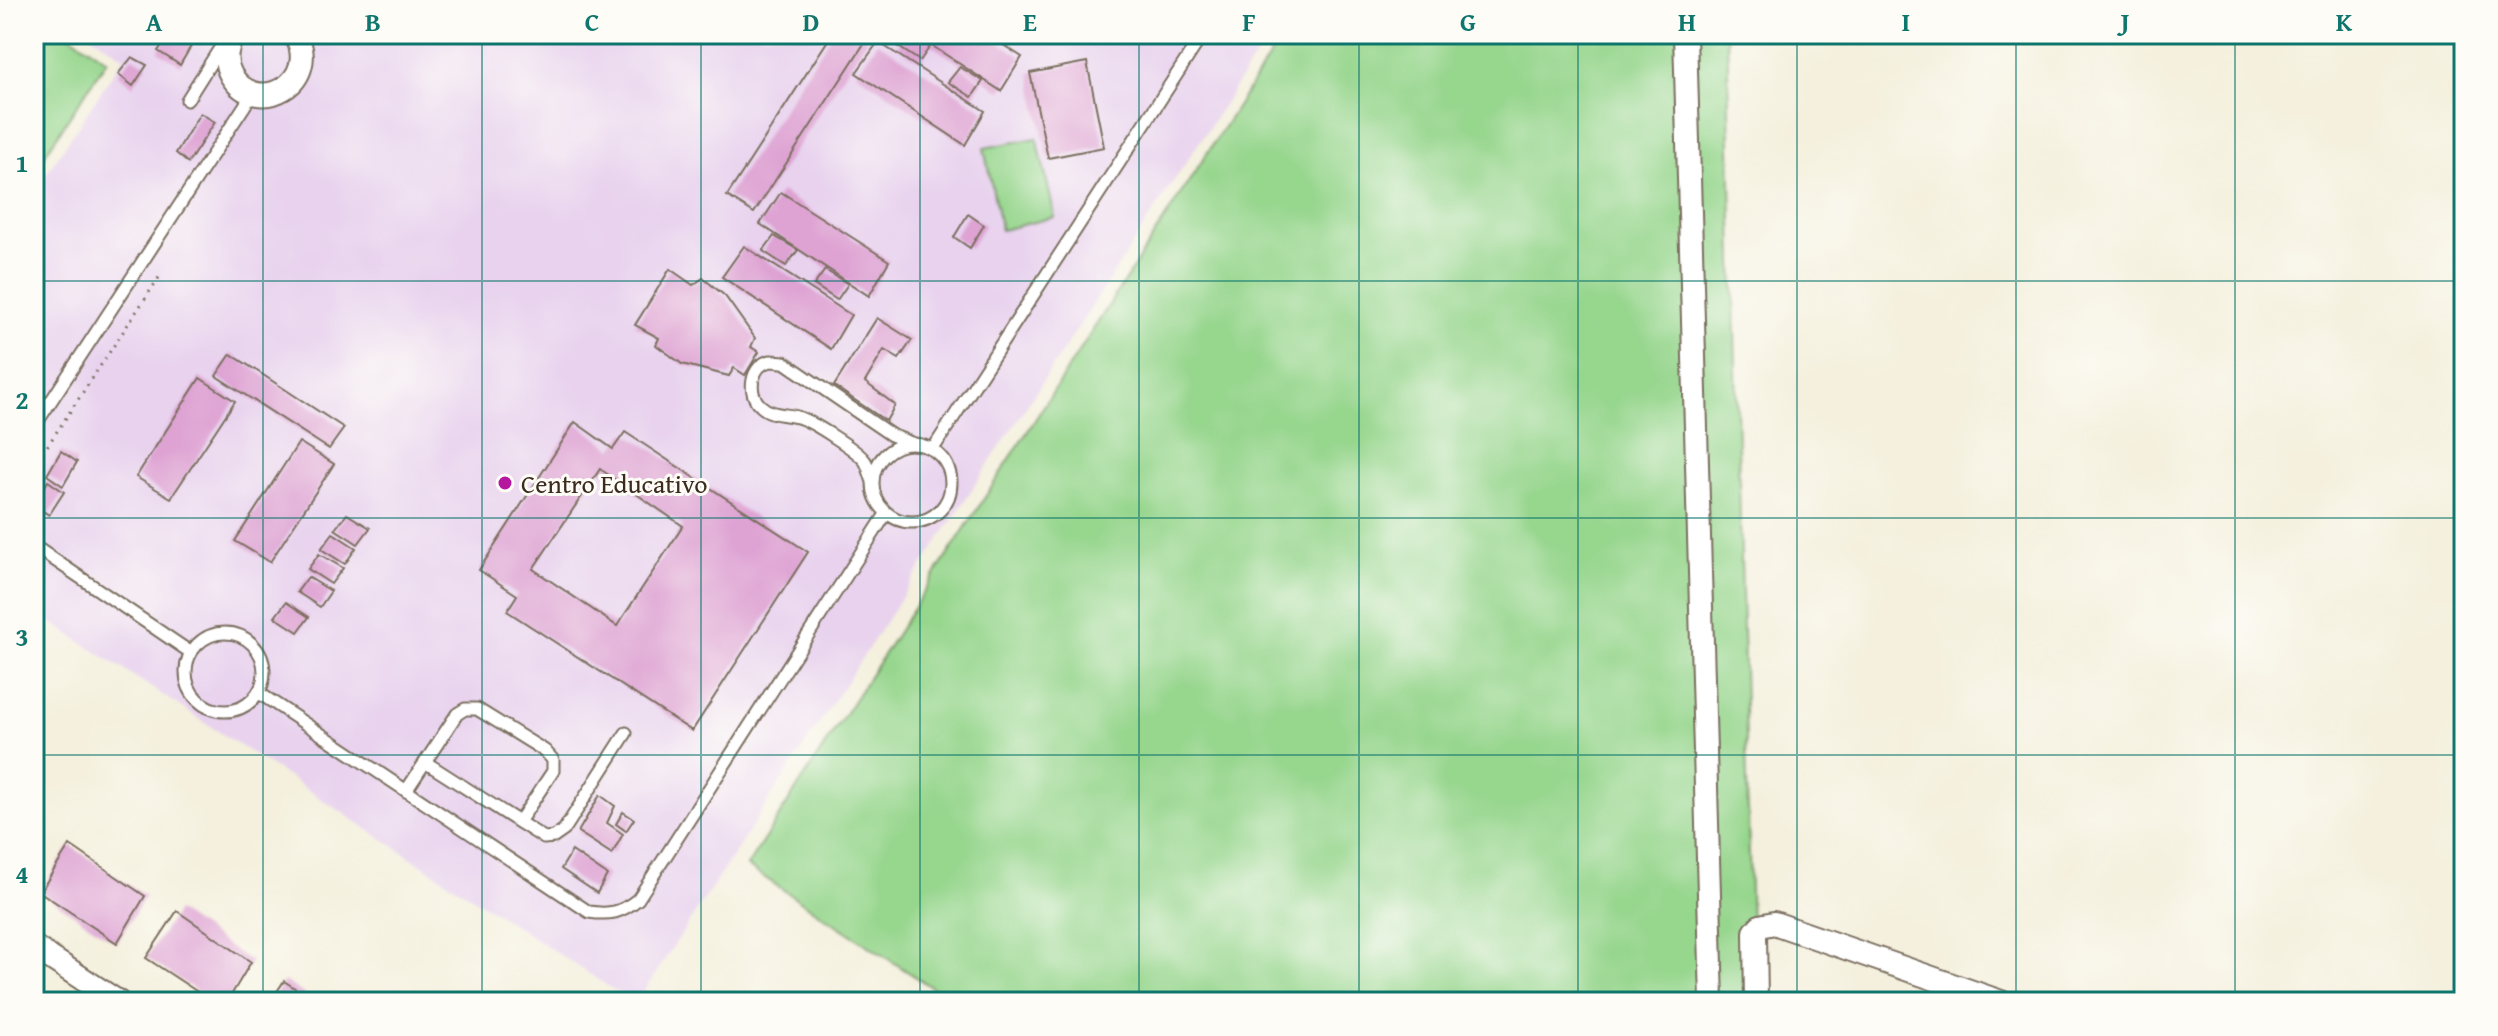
<svg xmlns="http://www.w3.org/2000/svg" width="2498" height="1036" viewBox="0 0 2498 1036" font-family="'Gentium Book Plus',serif">
<style>
.built{fill:#e8d2ee}
.grass{fill:#96d68d;stroke:#688056;stroke-width:2}
.building{fill:#dea3d3;fill-rule:evenodd}
.lines{fill:none;stroke-linecap:round;stroke-linejoin:round}
.service-casing{stroke:#7c6f61;stroke-width:15}
.minor-casing{stroke:#7c6f61;stroke-width:26}
.path{stroke:#7c6f61;stroke-width:3;stroke-dasharray:2 6;stroke-linecap:butt}
.service{stroke:#fff;stroke-width:11}
.minor{stroke:#fff;stroke-width:22}
.grid{fill:none;stroke:#0f766e;stroke-width:2;stroke-opacity:0.55}
.poi-dot{fill:#b5179e;stroke:#fdfcf7;stroke-width:3}
.labels{text-anchor:middle;dominant-baseline:central;stroke-width:6;stroke-linejoin:round;paint-order:stroke}
.poi-label{font-size:26px;fill:#3b2a1e;stroke:#fdfcf7;text-anchor:start}
.neatline{fill:none;stroke:#0f766e;stroke-width:3}
.grid-label{font-size:26px;text-anchor:middle;font-weight:bold;fill:#0f766e}
</style>
<rect width="100%" height="100%" fill="#fdfcf7"/>
<filter id="ink" filterUnits="userSpaceOnUse"><feTurbulence type="fractalNoise" baseFrequency=".0125" numOctaves="2"/><feDisplacementMap in="SourceGraphic" scale="16" xChannelSelector="R" yChannelSelector="G"/><feConvolveMatrix kernelMatrix="1 2 1 2 8 2 1 2 1" color-interpolation-filters="sRGB"/></filter>
<filter id="wash" filterUnits="userSpaceOnUse"><feTurbulence type="fractalNoise" baseFrequency=".006" numOctaves="4" result="noise"/><feDisplacementMap in="SourceGraphic" scale="32" xChannelSelector="R" yChannelSelector="G"/><feGaussianBlur stdDeviation="1.8" result="paint"/><feColorMatrix in="noise" values="0 0 0 0 0 0 0 0 0 0 0 0 0 0 0 0 0 1.4 0 .05"/><feComposite in="paint" operator="in"/></filter>
<g filter="url(#wash)">
<rect width="100%" height="100%" fill="#f4f0dd"/>
<!-- built -->
<path class="built" d="M89,34H1270L637,1002H632L34,611V354L50,329L34,318V192L124,57Z"/>
<!-- grass -->
<g class="grass">
<path d="M34,34H68L107,60L34,171Z"/>
<path d="M1284,34H1727L1753,1002H954L747,866Z"/>
<path d="M1037,138L1055,217L1001,230L984,148Z"/>
</g>
<g id="blocks">
<!-- building -->
<g class="building">
<path d="M170,34H182L194,41L180,65L158,51Z"/>
<path d="M832,34H859L867,39L754,213L727,196Z"/>
<path d="M906,34H986L1022,57L1001,91L931,45L920,61L897,46Z"/>
<path d="M878,42L985,111L965,145L856,73Z"/>
<path d="M132,57L147,65L133,86L118,74Z"/>
<path d="M1087,62L1104,147L1048,158L1030,73Z"/>
<path d="M960,67L983,81L972,97L948,82Z"/>
<path d="M200,113L215,122L188,163L176,153Z"/>
<path d="M781,192L889,261L869,296L760,224Z"/>
<path d="M968,214L984,225L970,248L954,237Z"/>
<path d="M774,236L798,250L786,266L763,251Z"/>
<path d="M744,246L851,315L831,349L722,277Z"/>
<path d="M670,269L693,285L703,278L725,296L755,338L751,347L759,352L745,375L734,368L729,376L682,364L656,345L659,338L635,325Z"/>
<path d="M825,270L848,284L837,300L814,285Z"/>
<path d="M877,318L912,340L899,359L884,350L865,382L895,405L886,421L834,386Z"/>
<path d="M231,354L344,428L329,449L216,376Z"/>
<path d="M200,378L235,401L171,498L136,477Z"/>
<path d="M575,422L613,449L625,432L808,552L692,731L507,611L517,595L479,570ZM600,469L683,526L617,626L533,569Z"/>
<path d="M299,442L334,464L270,562L235,541Z"/>
<path d="M61,451L77,462L63,486L47,475Z"/>
<path d="M48,481L64,492L49,515L34,505Z"/>
<path d="M347,514L370,528L358,544L335,529Z"/>
<path d="M333,533L356,548L345,564L321,549Z"/>
<path d="M319,554L343,568L331,584L308,569Z"/>
<path d="M308,577L331,591L320,607L297,592Z"/>
<path d="M286,602L309,617L298,632L275,617Z"/>
<path d="M600,795L615,806L607,823L623,834L612,854L578,832Z"/>
<path d="M623,812L634,819L626,831L616,824Z"/>
<path d="M70,845L145,896L117,943L40,892Z"/>
<path d="M572,851L607,875L597,893L561,869Z"/>
<path d="M177,911L251,962L227,1002H213L146,958Z"/>
<path d="M284,981L316,1002H270Z"/>
</g>
</g>
</g>
<g filter="url(#ink)">
<use href="#blocks" fill-opacity="0" stroke="#7c6f61" stroke-width="2"/>
<g class="lines">
<!-- service casing -->
<g class="service-casing">
<g id="service">
<path d="M187,100L220,48"/>
<path d="M34,427L253,93"/>
<circle cx="912" cy="483" r="39"/>
<path d="M933,449L1203,34"/>
<path d="M872,479C870,474 868,465 865,461C857,450 810,420 797,417C785,414 770,415 761,406C746,394 751,364 771,361C776,361 780,362 784,362L891,435L914,444"/>
<path d="M34,546L190,652"/>
<circle cx="225" cy="672" r="39"/>
<path d="M259,693L589,912C610,915 621,913 638,899L886,514"/>
<path d="M425,762L544,838L554,837L564,830L626,733"/>
<path d="M406,791L457,714L465,709H477L545,751L553,760V771L519,822"/>
</g>
</g>
<!-- minor casing -->
<g class="minor-casing">
<g id="minor">
<path d="M234,34C226,47 223,61 231,75C257,119 323,81 295,34"/>
<path d="M1685,34L1712,1002"/>
<path d="M34,947L118,1002"/>
<path d="M1756,1002L1755,932L1760,926L1774,923L2001,1002"/>
</g>
</g>
<!-- path -->
<path class="path" d="M34,466L162,273"/>
<!-- service -->
<use href="#service" class="service"/>
<!-- minor -->
<use href="#minor" class="minor"/>
</g>
</g>
<!-- grid -->
<path class="grid" d="M263,34V1002M482,34V1002M701,34V1002M920,34V1002M1139,34V1002M1359,34V1002M1578,34V1002M1797,34V1002M2016,34V1002M2235,34V1002M34,281H2464M34,518H2464M34,755H2464"/>
<!-- markers -->
<circle class="poi-dot" cx="505" cy="483" r="8"/>
<g class="labels">
<!-- poi labels -->
<g class="poi-label">
<text x="521" y="483">Centro Educativo</text>
</g>
</g>
<!-- margin -->
<rect width="2498" height="1036" fill="none" stroke="#fdfcf7" stroke-width="88"/>
<rect x="44" y="44" width="2410" height="948" class="neatline"/>
<g class="grid-label">
<text x="154" y="31">A</text>
<text x="373" y="31">B</text>
<text x="592" y="31">C</text>
<text x="811" y="31">D</text>
<text x="1030" y="31">E</text>
<text x="1249" y="31">F</text>
<text x="1468" y="31">G</text>
<text x="1687" y="31">H</text>
<text x="1906" y="31">I</text>
<text x="2125" y="31">J</text>
<text x="2344" y="31">K</text>
<text x="22" y="172">1</text>
<text x="22" y="409">2</text>
<text x="22" y="646">3</text>
<text x="22" y="883">4</text>
</g>
</svg>
